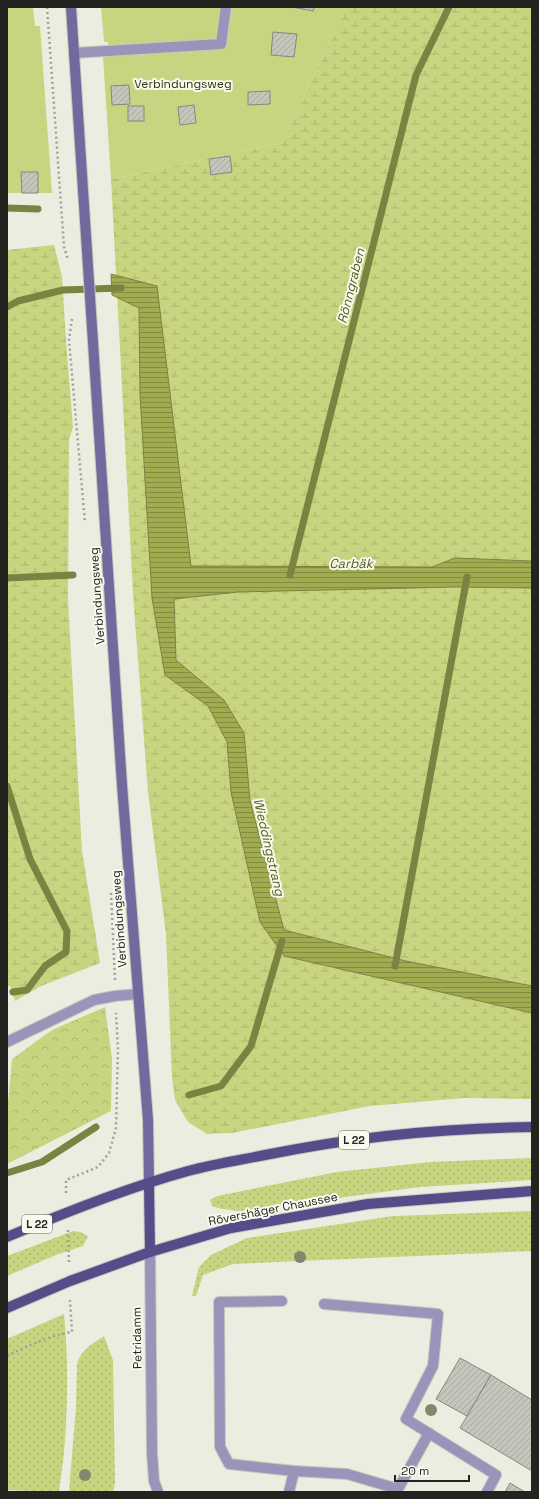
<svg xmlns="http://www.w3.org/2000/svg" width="539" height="1499" viewBox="0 0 539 1499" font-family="'Space Grotesk',sans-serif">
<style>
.grass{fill:url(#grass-dots)}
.forest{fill:url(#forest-crowns)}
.wetland{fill:url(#wetland-marsh)}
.garden{fill:#c8d47f}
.water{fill:url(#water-rules);stroke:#7a8341}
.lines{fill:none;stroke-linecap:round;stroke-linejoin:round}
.stream{stroke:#7a8341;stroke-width:7}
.building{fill:url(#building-hatch);stroke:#86887d}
.service-casing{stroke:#c7c9be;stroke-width:12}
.tertiary-casing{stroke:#c7c9be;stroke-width:12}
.secondary-casing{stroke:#c7c9be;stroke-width:12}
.primary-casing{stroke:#c7c9be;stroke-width:12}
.path{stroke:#9fa097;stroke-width:2.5;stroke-dasharray:2 3;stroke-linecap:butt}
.service{stroke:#9994b9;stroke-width:10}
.tertiary{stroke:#9994b9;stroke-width:10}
.secondary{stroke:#726a9e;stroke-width:10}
.primary{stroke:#574b8a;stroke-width:10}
.tree{fill:#84876c}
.labels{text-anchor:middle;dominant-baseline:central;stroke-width:4;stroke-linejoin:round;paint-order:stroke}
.shield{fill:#f8faee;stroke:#63645d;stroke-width:1}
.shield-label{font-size:11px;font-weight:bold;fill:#23231f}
.park-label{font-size:12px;fill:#30340d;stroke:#f8faee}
.street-label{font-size:12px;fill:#23231f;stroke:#f8faee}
.water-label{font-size:13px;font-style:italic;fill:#545b18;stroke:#f8faee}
</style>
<defs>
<pattern id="grass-dots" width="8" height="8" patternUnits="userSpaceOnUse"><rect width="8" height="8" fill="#c8d47f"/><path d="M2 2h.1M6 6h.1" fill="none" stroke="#acb66d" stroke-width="1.8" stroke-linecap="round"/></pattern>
<pattern id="forest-crowns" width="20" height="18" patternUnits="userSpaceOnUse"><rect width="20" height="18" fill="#c8d47f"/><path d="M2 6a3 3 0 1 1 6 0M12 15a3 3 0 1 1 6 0" fill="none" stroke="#acb66d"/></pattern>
<pattern id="wetland-marsh" width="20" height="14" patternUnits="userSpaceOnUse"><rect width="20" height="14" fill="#c8d47f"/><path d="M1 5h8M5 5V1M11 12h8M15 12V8" fill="none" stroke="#acb66d"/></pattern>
<pattern id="water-rules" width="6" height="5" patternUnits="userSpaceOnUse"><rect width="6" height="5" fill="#a0ac4f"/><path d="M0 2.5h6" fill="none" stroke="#828c41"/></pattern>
<pattern id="building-hatch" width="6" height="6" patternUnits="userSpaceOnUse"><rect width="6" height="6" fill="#c4c6bb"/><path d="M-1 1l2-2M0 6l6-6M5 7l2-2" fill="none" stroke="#a8aaa0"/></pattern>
</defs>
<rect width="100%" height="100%" fill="#ebede1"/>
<!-- grass -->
<g class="grass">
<path d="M532,1158V1180L420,1187L240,1211L222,1209L212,1206L210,1200L217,1196L337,1172L430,1162Z"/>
<path d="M532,1211V1251L233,1264L203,1275L196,1296H192L199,1267L211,1255L247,1238L393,1216Z"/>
<path d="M73,1231L80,1232L88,1236L83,1246L56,1255L7,1276V1256Z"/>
<path d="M64,1314C68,1356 68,1398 65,1440C64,1457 61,1475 59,1492L7,1490V1339Z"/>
<path d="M104,1336L113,1360L115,1483L113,1492H69L76,1406L77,1364C80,1351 93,1343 104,1336Z"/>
</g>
<!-- forest -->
<path class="forest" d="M105,1007L112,1059L111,1111L7,1164V1113L12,1059L52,1030Z"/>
<!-- wetland -->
<g class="wetland">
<path d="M346,7H532V986L406,961L284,930L250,801L244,733L224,700L176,660L174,599L165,675L208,706L227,743L231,792L260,922L284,956L532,1013V1099L464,1098L370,1106L232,1133L207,1134L188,1122L175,1100L172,1078L166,934L148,792L133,594L111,179L282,143Z"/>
<path d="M54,245L62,277L66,341L73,427L69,440L68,600L82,851L100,963L41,986L15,1001L10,986H7V250Z"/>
</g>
<!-- garden -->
<g class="garden">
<path d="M7,7H38L33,8L35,26H40L52,193H7Z"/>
<path d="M101,7H346L282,143L111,179L103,57H109L108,42H104Z"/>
</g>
<!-- water -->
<path class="water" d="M111,274L157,286L191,566L432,567L455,558L532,561V588L455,587L238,592L174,599L176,660L224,700L244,733L250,801L284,930L406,961L532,986V1013L284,956L260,922L231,792L227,742L208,706L165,675L152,598L140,394L139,308L112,295Z"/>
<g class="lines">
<!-- stream -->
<g class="stream">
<path d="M7,208L38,209"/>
<path d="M7,307L18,301L63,290L121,288"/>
<path d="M290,575L416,75L449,7"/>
<path d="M7,578L73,575"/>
<path d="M7,786L30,859L67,931L66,952L45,966L27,990L13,992"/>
<path d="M395,966L467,577"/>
<path d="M189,1095L221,1086L251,1046L282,941"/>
<path d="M7,1173L42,1162L96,1127"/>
</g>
</g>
<!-- building -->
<g class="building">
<path d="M292,7H314L313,11Z"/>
<path d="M273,32L297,34L294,57L271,55Z"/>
<path d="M129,85L130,104L112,105L111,86Z"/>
<path d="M270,91V104L248,105V92Z"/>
<path d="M194,105L196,123L180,125L178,107Z"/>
<rect x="128" y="106" width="16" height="15"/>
<path d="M230,156L232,172L211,175L209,159Z"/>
<path d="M21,172H38V193H22Z"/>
<path d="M460,1358L491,1375L467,1416L436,1399Z"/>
<path d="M491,1375L532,1400V1471L460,1428Z"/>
<path d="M510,1483L525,1492H505Z"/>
</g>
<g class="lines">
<!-- service casing -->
<g class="service-casing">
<g id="service">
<path d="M74,53L221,44L226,7"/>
<path d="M7,1042L94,1000L115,996L138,994"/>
<path d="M282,1301L219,1302L220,1447L229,1464L294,1471L289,1492"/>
<path d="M324,1304L438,1314L433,1366L406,1419L496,1475L487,1492"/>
<path d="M294,1471L347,1474L398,1489L429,1433"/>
</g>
</g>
<!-- tertiary casing -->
<g class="tertiary-casing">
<path id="tertiary" d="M150,1252L152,1453L154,1481L158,1492"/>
</g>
<!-- secondary casing -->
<g class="secondary-casing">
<path id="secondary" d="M71,7L122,785L148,1120L149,1183"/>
</g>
<!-- primary casing -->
<g class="primary-casing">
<g id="primary">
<path d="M149,1183L150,1252"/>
<path d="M7,1237C66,1212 126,1188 188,1171C214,1164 240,1160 265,1155C353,1137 442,1128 532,1127"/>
<path d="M7,1308L70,1281L150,1252L231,1228L368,1204L532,1191"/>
</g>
</g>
<!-- path -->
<g class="path">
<path d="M47,7L64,247L68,260"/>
<path d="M72,319L69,340L85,523"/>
<path d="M111,893L115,980"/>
<path d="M66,1193V1180L98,1167L109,1153L116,1128L118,1049L116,1013"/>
<path d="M68,1230L69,1263"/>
<path d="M7,1356C28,1346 48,1336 72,1332L70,1300"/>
</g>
<!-- service -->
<use href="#service" class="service"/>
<!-- tertiary -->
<use href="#tertiary" class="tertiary"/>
<!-- secondary -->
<use href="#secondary" class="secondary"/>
<!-- primary -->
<use href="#primary" class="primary"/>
</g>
<!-- trees -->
<g class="tree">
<circle cx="300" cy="1257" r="6"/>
<circle cx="431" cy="1410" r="6"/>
<circle cx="85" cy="1475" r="6"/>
</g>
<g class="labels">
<!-- shield labels -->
<g class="shield">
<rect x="339" y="1131" width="30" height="18" rx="3"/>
<rect x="22" y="1215" width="30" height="18" rx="3"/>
</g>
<g class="shield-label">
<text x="354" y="1140">L 22</text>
<text x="37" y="1224">L 22</text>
</g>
<!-- park labels -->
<g class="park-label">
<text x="183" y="84">Verbindungsweg</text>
</g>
<!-- street labels -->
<g class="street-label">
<text transform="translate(97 596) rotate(-94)">Verbindungsweg</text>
<text transform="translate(119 919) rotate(-94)">Verbindungsweg</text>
<text transform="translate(273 1209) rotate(-11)">Rövershäger Chaussee</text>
<text transform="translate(137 1338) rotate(-91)">Petridamm</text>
</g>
<!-- water labels -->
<g class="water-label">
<text transform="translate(351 286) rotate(-76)">Rönngraben</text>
<text x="351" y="563">Carbäk</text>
<text transform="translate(269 847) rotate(77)">Wieddingstrang</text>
</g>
</g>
<!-- border -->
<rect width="539" height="1499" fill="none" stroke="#23231f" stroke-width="16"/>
<!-- scale -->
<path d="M395 1475v6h74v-6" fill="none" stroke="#23231f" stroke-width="2"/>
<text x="401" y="1475" font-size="12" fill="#23231f" stroke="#f8faee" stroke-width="3" paint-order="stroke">20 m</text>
</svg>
